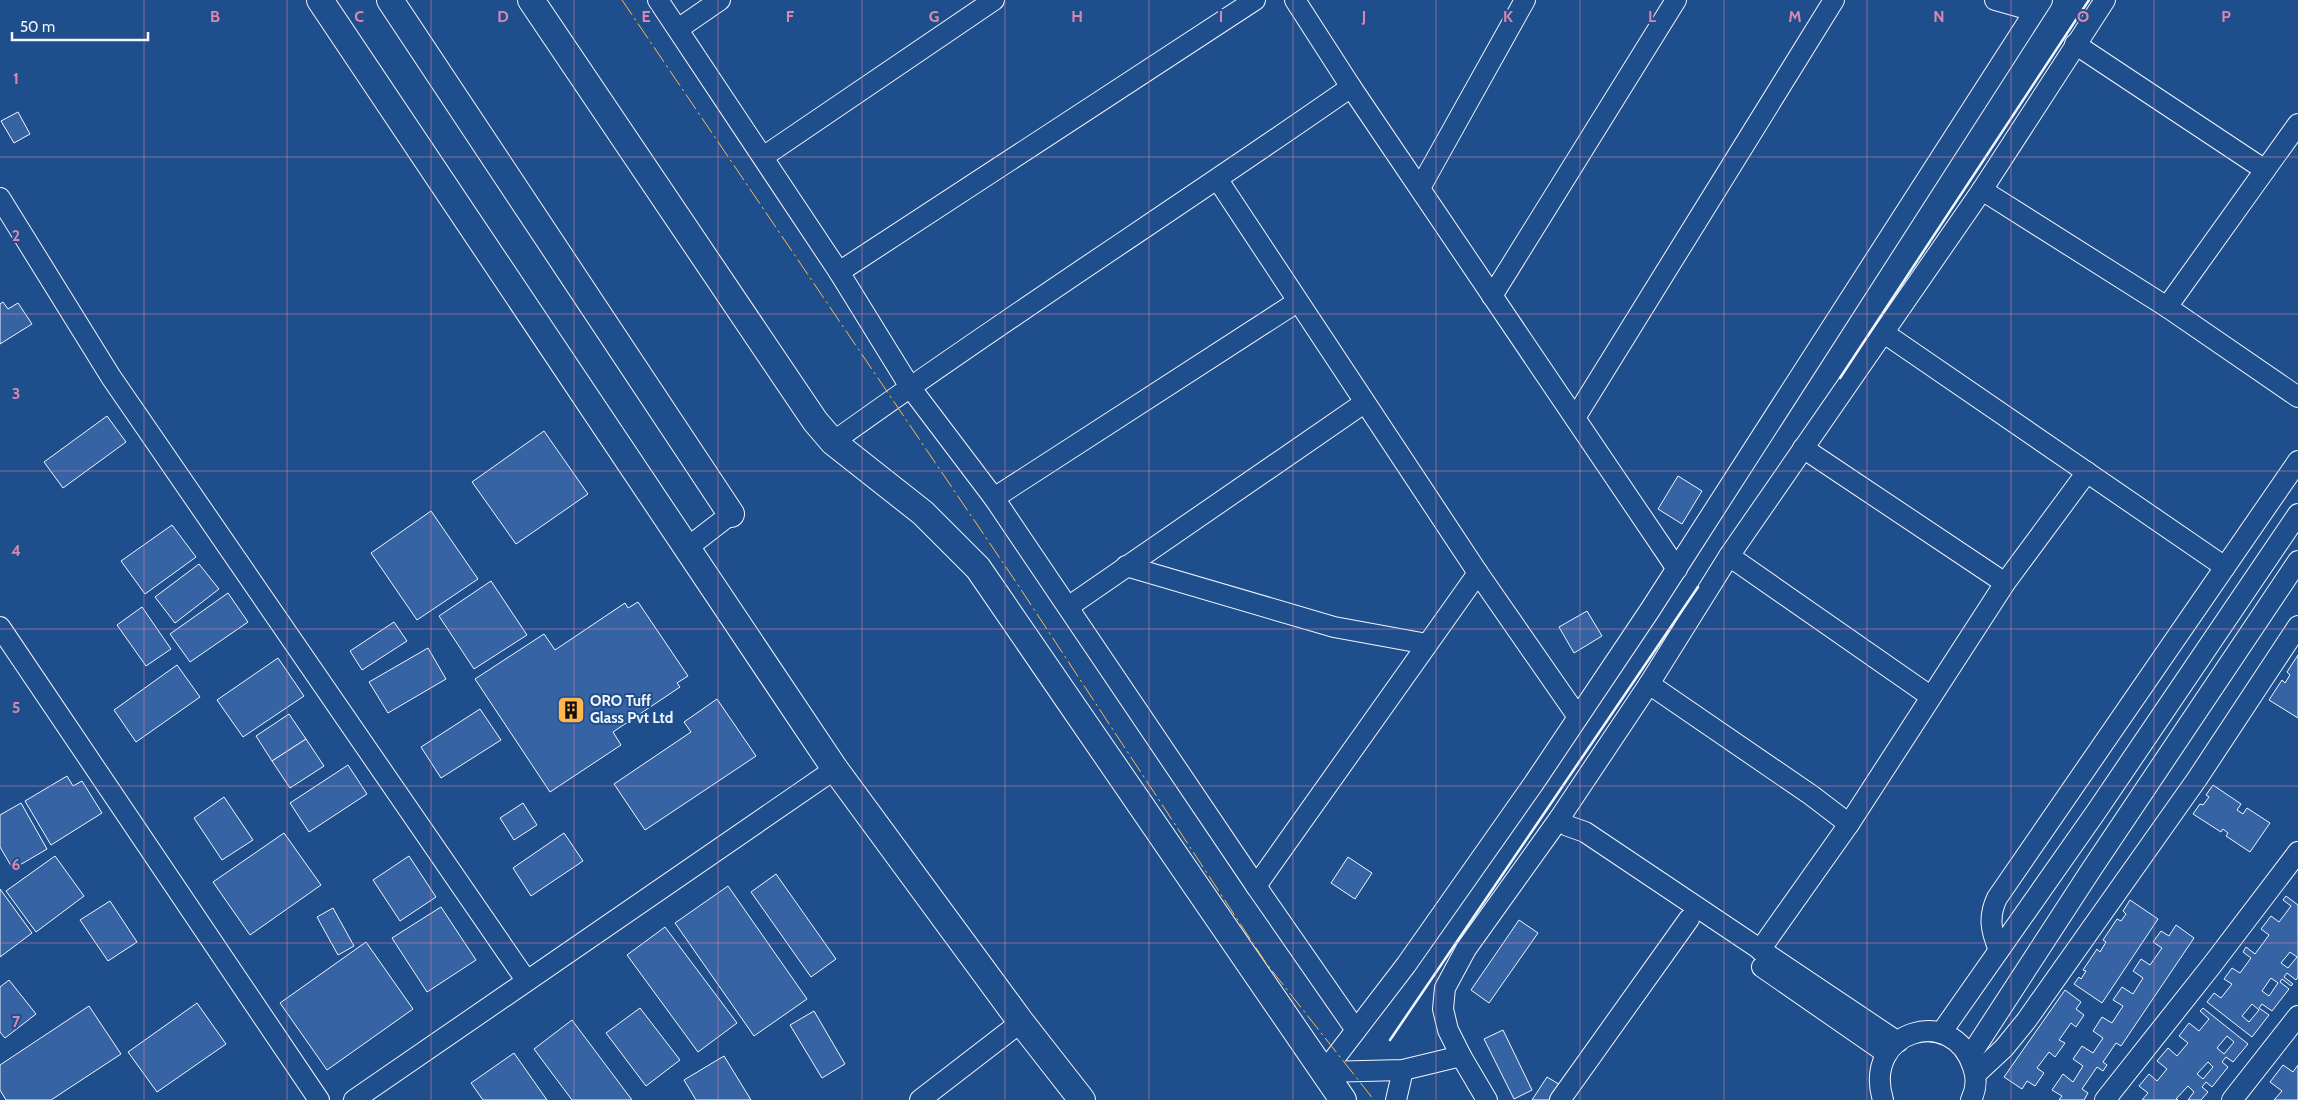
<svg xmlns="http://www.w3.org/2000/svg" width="2298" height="1100" viewBox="0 0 2298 1100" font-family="Cabin,sans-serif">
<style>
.building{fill:#3563a3;stroke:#f2f6ff;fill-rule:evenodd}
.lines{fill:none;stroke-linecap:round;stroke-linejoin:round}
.minor-casing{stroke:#f2f6ff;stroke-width:22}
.major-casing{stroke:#f2f6ff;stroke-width:28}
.minor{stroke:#1f4e8c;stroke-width:20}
.major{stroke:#1f4e8c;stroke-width:26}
.wall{stroke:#f2f6ff;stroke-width:2.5}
.power{stroke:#ffb74d;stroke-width:1;stroke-dasharray:18 4 2.5 4;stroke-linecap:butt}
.grid{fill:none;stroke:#da87ad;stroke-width:1;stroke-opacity:0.55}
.labels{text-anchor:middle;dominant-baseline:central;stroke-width:4;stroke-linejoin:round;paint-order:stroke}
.poi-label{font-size:15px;font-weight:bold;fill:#f2f6ff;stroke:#1f4e8c;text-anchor:start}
.grid-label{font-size:16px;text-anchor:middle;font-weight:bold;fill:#da87ad;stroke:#1f4e8c;stroke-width:4;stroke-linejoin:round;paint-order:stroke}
</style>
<rect width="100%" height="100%" fill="#1f4e8c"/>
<!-- building -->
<g class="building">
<path d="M18,112L30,134L14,143L1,121Z"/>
<path d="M3,302L8,309L18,303L32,324L0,344V304Z"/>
<path d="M107,416L126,442L63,488L44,462Z"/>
<path d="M544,431L588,494L516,544L472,482Z"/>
<path d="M1678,476L1702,491L1682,524L1658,509Z"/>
<path d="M431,511L478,579L417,620L371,553Z"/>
<path d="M172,525L196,557L145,594L121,561Z"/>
<path d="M199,564L219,589L175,623L155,597Z"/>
<path d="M491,581L527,635L474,669L439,616Z"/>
<path d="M228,593L248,622L190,662L170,634Z"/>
<path d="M638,602L688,676L677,683L680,687L613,732L621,745L550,792L475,679L544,634L555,650L625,603L628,608Z"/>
<path d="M142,607L171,649L146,666L117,625Z"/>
<path d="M1587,611L1602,636L1574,653L1559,627Z"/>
<path d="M394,622L407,641L362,670L350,651Z"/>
<path d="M428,648L446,679L388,713L369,682Z"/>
<path d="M2298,655V718L2269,700L2282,680L2285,683L2290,675L2287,672Z"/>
<path d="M278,658L304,696L243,737L217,700Z"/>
<path d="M177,665L200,697L136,742L114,710Z"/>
<path d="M717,699L756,756L645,830L614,784L691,732L684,722Z"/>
<path d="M480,709L501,740L441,778L421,747Z"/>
<path d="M289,714L306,739L272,761L256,736Z"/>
<path d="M306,739L324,766L290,788L272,761Z"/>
<path d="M348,765L367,794L309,832L290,803Z"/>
<path d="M67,776L73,786L82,781L102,813L51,845L25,801Z"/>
<path d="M2213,785L2241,804L2237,810L2243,814L2247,808L2270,823L2250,852L2226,836L2228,833L2223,829L2221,832L2193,814L2200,804L2203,805L2209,797L2206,795Z"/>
<path d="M224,797L253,840L222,860L194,818Z"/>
<path d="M21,803L47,849L13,869L0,847V815Z"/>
<path d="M523,803L537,825L514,840L500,818Z"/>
<path d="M284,833L321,885L250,935L213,882Z"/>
<path d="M564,833L583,861L531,896L513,868Z"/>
<path d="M55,856L84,896L36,932L6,891Z"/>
<path d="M409,856L436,897L400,921L373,880Z"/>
<path d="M1348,857L1372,873L1355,899L1331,883Z"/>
<path d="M776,874L836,959L811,977L751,892Z"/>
<path d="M728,886L807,999L754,1036L675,923Z"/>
<path d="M0,889L32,933L0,957Z"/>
<path d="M2286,896L2298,905V977L2296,980L2287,973L2284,977L2293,984L2291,986L2282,979L2280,982L2289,989L2272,1011L2262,1004L2259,1008L2269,1015L2252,1037L2207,1002L2214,993L2221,998L2232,984L2224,979L2232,968L2240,973L2251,958L2243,952L2246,947L2255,954L2269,935L2261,929L2271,916L2279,922L2291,906L2283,900ZM2290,952L2297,957L2288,968L2281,963ZM2271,978L2278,983L2269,996L2262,991ZM2252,1004L2259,1010L2249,1022L2242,1016Z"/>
<path d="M2130,900L2158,919L2102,1003L2074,984L2079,977L2081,979L2086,971L2083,970L2097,949L2100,952L2106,942L2103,940L2117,919L2121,921L2126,914L2123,911Z"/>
<path d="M110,901L137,942L108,961L80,920Z"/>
<path d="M441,907L476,960L427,992L392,938Z"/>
<path d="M333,908L354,946L338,955L317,917Z"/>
<path d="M1519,920L1538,933L1489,1003L1471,990Z"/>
<path d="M2176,925L2194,938L2121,1046L2116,1043L2103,1062L2107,1065L2103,1071L2097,1067L2082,1089L2088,1093L2084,1100H2059L2062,1096L2052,1090L2063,1074L2073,1082L2083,1066L2073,1059L2082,1046L2093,1053L2103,1038L2093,1031L2102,1017L2112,1023L2123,1006L2113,1000L2122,987L2133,994L2143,978L2133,971L2141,959L2150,965L2162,948L2153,942L2161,931L2169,936Z"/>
<path d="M665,927L737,1023L698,1052L627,955Z"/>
<path d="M366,942L413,1009L327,1070L280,1003Z"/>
<path d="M9,980L36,1014L5,1038L0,1032V987Z"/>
<path d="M2065,990L2081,1002L2076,1009L2084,1015L2076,1027L2071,1023L2059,1040L2065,1043L2055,1057L2049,1052L2037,1068L2044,1073L2035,1086L2027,1081L2022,1089L2004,1077Z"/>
<path d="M197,1003L226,1044L157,1092L128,1052Z"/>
<path d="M89,1006L121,1054L51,1100H6L0,1090V1065Z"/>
<path d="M640,1008L680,1060L646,1086L606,1033Z"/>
<path d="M2203,1008L2248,1044L2233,1062L2226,1057L2222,1062L2228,1067L2212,1087L2206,1082L2202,1087L2208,1092L2201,1100H2188L2194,1092L2188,1086L2176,1099L2178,1100H2142L2148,1093L2139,1086L2149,1074L2157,1081L2167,1069L2157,1061L2168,1048L2177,1056L2188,1043L2179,1036L2189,1023L2199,1031L2209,1019L2200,1011ZM2227,1036L2234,1042L2224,1054L2217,1048ZM2208,1062L2213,1067L2203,1079L2197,1074Z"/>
<path d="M814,1011L845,1064L822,1078L790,1025Z"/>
<path d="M572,1020L632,1100H572L534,1049Z"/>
<path d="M1503,1030L1532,1090L1514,1099L1484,1039Z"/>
<path d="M514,1053L547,1100H483L471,1083Z"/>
<path d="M724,1056L751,1100H696L684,1080Z"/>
<path d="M2283,1065L2293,1072L2298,1065V1100H2274L2282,1091L2270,1082Z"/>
<path d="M1547,1077L1562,1086L1553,1100H1532Z"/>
</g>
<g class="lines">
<!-- minor casing -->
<g class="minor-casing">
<g id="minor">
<path d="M658,0L839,272L910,387L994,498L1256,886L1478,573"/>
<path d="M1295,0L1351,87L1677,569"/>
<path d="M1995,0L2034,11"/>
<path d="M678,29L720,0"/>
<path d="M2075,44L2265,170"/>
<path d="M763,157L994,0"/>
<path d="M1218,180L1478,573L1578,717"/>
<path d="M1420,188L1525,0"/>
<path d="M1982,190L2167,307L2298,397"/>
<path d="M0,198L111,377L526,980"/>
<path d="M839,272L1255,0"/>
<path d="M1492,296L1676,0"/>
<path d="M2167,307L2298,124"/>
<path d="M1884,333L2225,567"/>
<path d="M1575,418L1834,0"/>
<path d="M833,442C1002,320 1179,207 1351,87"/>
<path d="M1803,448L2005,583"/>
<path d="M994,498L1297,302"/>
<path d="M687,548L731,514"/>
<path d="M1729,556L1930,696"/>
<path d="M1126,566L1334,627L1427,644"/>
<path d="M1068,607L1364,403"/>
<path d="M0,627L319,1100"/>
<path d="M1649,684L1811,795L1849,824"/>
<path d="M1559,819L1568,826L1585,832L1898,1042"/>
<path d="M1256,886L1356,1030"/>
<path d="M1760,950L1849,824L2005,583L2087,472"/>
<path d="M1999,950C1991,931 1988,917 1997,898L2298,461"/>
<path d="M1762,967L1886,1053"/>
<path d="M1941,1033L2096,812L2298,514"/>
<path d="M1970,1056L2091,870L2298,561"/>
<path d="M1324,1072L1406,965L1534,783L1650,610L2042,0"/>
<path d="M1324,1072L1403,1070L1461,1056"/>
<path d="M1976,1074L2004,1048L2026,1021L2197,779L2298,626"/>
<path d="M354,1100L835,769"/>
<path d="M920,1100L1021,1022"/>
<path d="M1396,1100L1403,1070"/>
<path d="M1487,1100L1461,1056L1448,1030L1443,1009L1445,988L1466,949L1559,819L1649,684L1729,556L1982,190L2105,0"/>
<path d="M1560,1100L1689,919"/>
<path d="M1883,1100C1862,1030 1953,1004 1973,1067C1977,1078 1976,1090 1971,1100"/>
<path d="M2105,1100L2212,965L2298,852"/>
<path d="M2232,1100L2298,1016"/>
</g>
</g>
<!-- major casing -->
<g class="major-casing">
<g id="major">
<path d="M320,0L835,769L1021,1022L1082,1100"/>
<path d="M390,0L731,514"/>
<path d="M531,0L815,421L833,442L923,513L978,568L1343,1100"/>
</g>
</g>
<!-- minor -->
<use href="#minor" class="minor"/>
<!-- major -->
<use href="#major" class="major"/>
<!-- wall -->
<g class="wall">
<path d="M1840,378L2089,0"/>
<path d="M1390,1040L1698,587"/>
</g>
<!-- power -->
<path class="power" d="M622,0L1016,582L1266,963L1374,1100"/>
</g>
<!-- grid -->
<path class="grid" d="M144,0V1100M287,0V1100M431,0V1100M574,0V1100M718,0V1100M862,0V1100M1005,0V1100M1149,0V1100M1293,0V1100M1436,0V1100M1580,0V1100M1724,0V1100M1867,0V1100M2011,0V1100M2154,0V1100M0,157H2298M0,314H2298M0,471H2298M0,629H2298M0,786H2298M0,943H2298"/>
<!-- icons -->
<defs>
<g id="building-square" transform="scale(1.4375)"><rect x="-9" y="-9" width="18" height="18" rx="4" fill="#ffb74d" stroke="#1f4e8c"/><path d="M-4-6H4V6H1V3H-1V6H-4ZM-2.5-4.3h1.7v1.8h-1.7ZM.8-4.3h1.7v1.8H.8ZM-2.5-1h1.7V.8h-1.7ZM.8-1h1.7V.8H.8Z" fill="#111"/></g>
</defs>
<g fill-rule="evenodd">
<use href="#building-square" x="571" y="710"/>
</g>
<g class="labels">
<!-- poi labels -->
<g class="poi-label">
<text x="590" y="701">ORO Tuff<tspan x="590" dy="17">Glass Pvt Ltd</tspan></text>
</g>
</g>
<g class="grid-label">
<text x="215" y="22">B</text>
<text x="359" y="22">C</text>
<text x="503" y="22">D</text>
<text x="646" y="22">E</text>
<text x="790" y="22">F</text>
<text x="934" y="22">G</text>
<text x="1077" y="22">H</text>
<text x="1221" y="22">I</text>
<text x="1364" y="22">J</text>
<text x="1508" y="22">K</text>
<text x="1652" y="22">L</text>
<text x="1795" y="22">M</text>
<text x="1939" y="22">N</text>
<text x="2083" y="22">O</text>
<text x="2226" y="22">P</text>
<text x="16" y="84">1</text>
<text x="16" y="241">2</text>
<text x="16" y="399">3</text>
<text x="16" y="556">4</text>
<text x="16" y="713">5</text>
<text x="16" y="870">6</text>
<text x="16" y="1027">7</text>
</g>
<!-- scale -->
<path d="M12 32v8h136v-8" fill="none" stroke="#f2f6ff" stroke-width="2.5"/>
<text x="20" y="32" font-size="15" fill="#f2f6ff" stroke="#1f4e8c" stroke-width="4" paint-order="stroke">50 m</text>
</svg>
